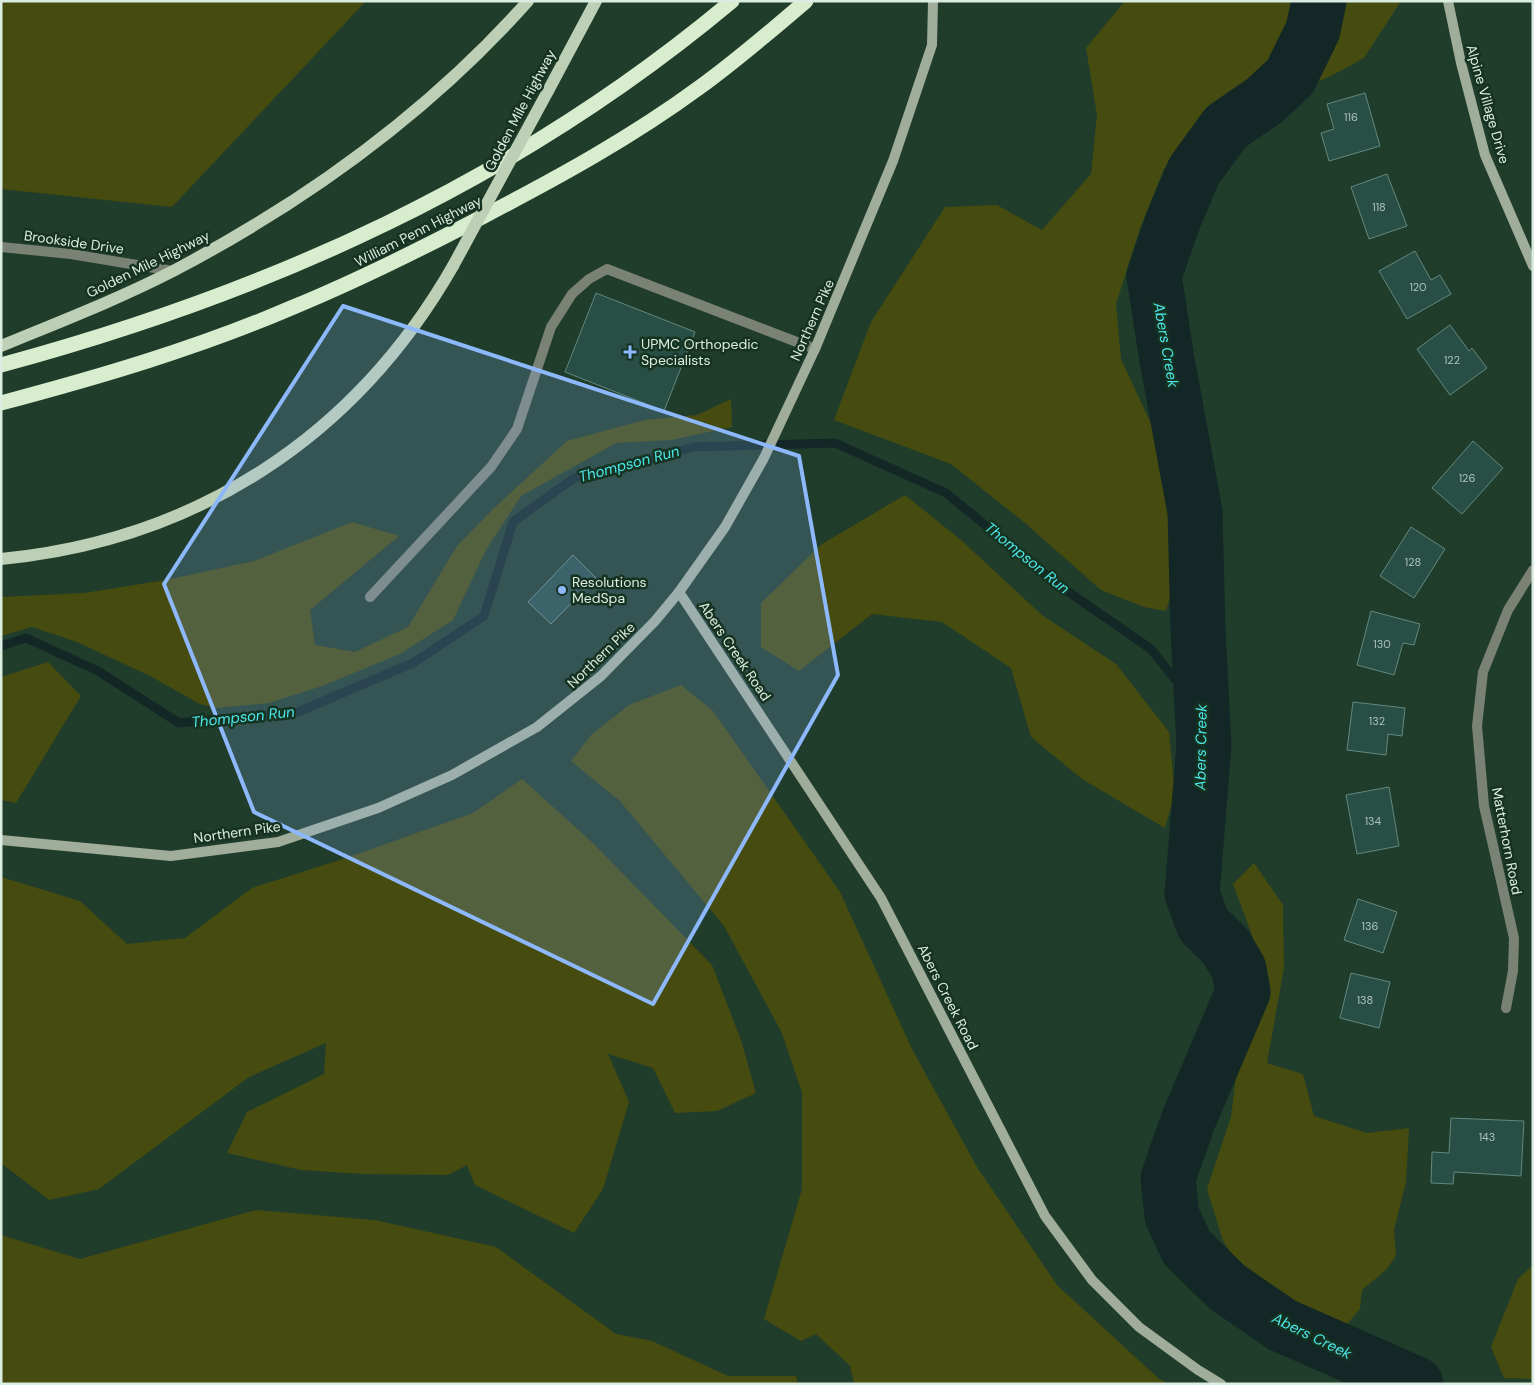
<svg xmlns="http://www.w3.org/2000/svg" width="1534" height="1385" viewBox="0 0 1534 1385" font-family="'DM Sans',sans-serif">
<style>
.green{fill:#464b0f}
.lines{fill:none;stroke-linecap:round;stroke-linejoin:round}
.stream{stroke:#132727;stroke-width:9}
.river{stroke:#132727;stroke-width:55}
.building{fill:#284e45;stroke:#62897f}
.lane{stroke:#7a8276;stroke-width:10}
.street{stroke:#7a8276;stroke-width:10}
.secondary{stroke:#a0ad9a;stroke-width:10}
.primary{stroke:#bdcfb5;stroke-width:12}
.highway{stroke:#d8edce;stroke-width:15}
.primary-bridge{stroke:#bdcfb5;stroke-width:12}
.marked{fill:#8db9fc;fill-opacity:0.2;stroke:#8db9fc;stroke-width:4;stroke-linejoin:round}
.poi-dot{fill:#8db9fc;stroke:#163221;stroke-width:2}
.labels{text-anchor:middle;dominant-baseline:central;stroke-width:5;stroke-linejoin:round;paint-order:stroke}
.number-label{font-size:11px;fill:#aec4b9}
.street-label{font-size:14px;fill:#dbece0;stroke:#163221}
.poi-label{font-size:14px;fill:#dbece0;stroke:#163221;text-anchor:start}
.water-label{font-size:15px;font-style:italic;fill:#4be7ea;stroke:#163221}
</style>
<rect width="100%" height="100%" fill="#203d2b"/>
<!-- green -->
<g class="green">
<path d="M1,1H366L172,207L1,189Z"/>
<path d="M1125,1H1297L1285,42L1260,82L1213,127L1164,169L1140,228L1116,304L1121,359L1166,456L1177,522L1182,557L1166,611L1144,607L1101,590L1025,523L951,464L834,420L871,322L945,207L997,205L1042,230L1091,174L1097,115L1086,48Z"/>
<path d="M1336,1H1401L1364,58L1329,77L1302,88L1327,37Z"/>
<path d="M731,399L732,427L671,440L616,443L521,496L486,550L453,620L400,654L322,686L269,703L215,708L200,704L150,676L77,642L32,627L1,636V597L84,593L166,580L254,561L352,522L399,536L310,610L315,645L355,652L408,627L457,546L494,508L567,441L645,420L697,415Z"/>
<path d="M905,495L961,540L1042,615L1116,664L1169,732L1175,793L1165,828L1082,779L1031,737L1011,668L942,622L872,614L799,671L761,647V603L822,544Z"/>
<path d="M48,662L81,696L16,803L1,800V677Z"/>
<path d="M681,685L713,711L840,892L912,1049L977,1167L1057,1285L1158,1378L1168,1384H854L850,1366L816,1334L801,1341L764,1319L802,1189V1092L781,1031L724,926L620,801L571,761L591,735L629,705Z"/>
<path d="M522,779L593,843L712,965L741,1040L756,1093L717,1111L675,1113L653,1068L608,1054L629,1102L603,1189L574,1233L475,1185L467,1165L448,1175L363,1174L301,1170L227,1153L247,1112L324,1074L326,1043L249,1077L99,1189L49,1200L1,1163V877L80,901L127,944L185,938L252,888L346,858L473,813Z"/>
<path d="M1254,863L1283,905L1284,968L1267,1063L1303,1074L1314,1116L1367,1133L1409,1128L1406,1182L1394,1230L1396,1256L1386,1270L1362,1290L1360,1309L1342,1330L1257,1291L1223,1241L1207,1189L1231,1117L1253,938L1233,884Z"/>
<path d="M256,1210L375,1220L496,1247L616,1334L652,1341L728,1376H796L798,1384H1V1235L80,1259Z"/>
<path d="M1533,1265V1379L1504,1378L1491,1347L1518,1279Z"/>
</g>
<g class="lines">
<!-- stream -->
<path class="stream" d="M1,646L26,638L98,671L179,723L298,712L413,663L484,616L513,522L574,478L694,447L835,443L946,493L1057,584L1151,649L1202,713"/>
<!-- river -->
<path class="river" d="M1319,1L1313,30L1290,77L1264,101L1226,127L1194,171L1173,221L1154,276L1167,360L1195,512L1198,631L1204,745L1192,894L1203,924L1226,947L1239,969L1243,992L1188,1121L1168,1178L1172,1216L1187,1248L1227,1287L1282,1325L1416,1384"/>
</g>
<!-- building -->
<g class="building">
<path d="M1365,93L1380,146L1329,161L1321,133L1334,129L1327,104Z"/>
<path d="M1387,174L1407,226L1369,239L1351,187Z"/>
<path d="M1415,251L1431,280L1440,275L1451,294L1407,319L1379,271Z"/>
<path d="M596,293L695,332L664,411L565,372Z"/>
<path d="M1450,325L1469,351L1472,348L1487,368L1450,395L1417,349Z"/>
<path d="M1473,441L1503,468L1462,514L1432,488Z"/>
<path d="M1411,527L1445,549L1414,598L1380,576Z"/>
<path d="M573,555L596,578L551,624L528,602Z"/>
<path d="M1371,611L1420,624L1414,645L1403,643L1394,675L1357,665Z"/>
<path d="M1353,702L1405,708L1402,736L1388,734L1386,755L1347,750Z"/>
<path d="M1389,787L1399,846L1357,854L1346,795Z"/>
<path d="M1358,899L1397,912L1383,953L1344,940Z"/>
<path d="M1351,973L1390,982L1379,1028L1340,1018Z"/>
<path d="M1451,1118L1524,1121L1521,1176L1454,1172L1453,1184L1431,1183L1432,1152L1449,1153Z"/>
</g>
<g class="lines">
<!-- lane -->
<path class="lane" d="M370,597L491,467L517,429L551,327L572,294L589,279L607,269L815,349"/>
<!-- street -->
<g class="street">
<path d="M1,247L71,254L173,271"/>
<path d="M1506,1008L1513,971L1514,938L1484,806L1477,726L1483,672L1508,610L1533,570"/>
</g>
<!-- secondary -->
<g class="secondary">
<path d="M1448,1L1461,63L1485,155L1533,266"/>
<path d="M679,592L881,898L1045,1216L1092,1280L1139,1327L1198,1370L1221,1384"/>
<path d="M1,840L171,856L278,842L378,808L452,775L537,727L601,676L655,621L679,592L725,527L764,458L815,349L893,161L932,45L933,1"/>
</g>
<!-- primary -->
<g class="primary">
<path d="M548,91L596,1"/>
<path d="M1,346C59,322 119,299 175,270C306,201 429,112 528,1"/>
<path d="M1,559C197,540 355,437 453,266"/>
</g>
<!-- highway -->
<g class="highway">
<path d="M1,365C271,292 517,181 732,1"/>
<path d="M1,403C99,377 198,348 291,308C357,281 421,249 484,216C559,177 632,137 700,87C736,61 771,31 806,1"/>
</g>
<!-- primary-bridge -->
<path class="primary-bridge" d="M453,266L548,91"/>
</g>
<!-- marked area -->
<path class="marked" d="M343,306L799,456L838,675L653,1004L254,812L164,584Z"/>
<!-- markers -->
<g class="poi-dot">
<path d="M627.5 344.5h5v5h5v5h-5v5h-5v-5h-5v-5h5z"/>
<circle cx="562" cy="590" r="5"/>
</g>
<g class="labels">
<!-- number labels -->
<g class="number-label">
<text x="1351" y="117">116</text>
<text x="1379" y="207">118</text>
<text x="1418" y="287">120</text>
<text x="1452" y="360">122</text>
<text x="1467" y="478">126</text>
<text x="1413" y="562">128</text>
<text x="1382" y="644">130</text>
<text x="1377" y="721">132</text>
<text x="1373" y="821">134</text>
<text x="1370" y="926">136</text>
<text x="1365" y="1000">138</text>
<text x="1487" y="1137">143</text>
</g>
<!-- street labels -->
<g class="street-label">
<text transform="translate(1488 104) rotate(74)">Alpine Village Drive</text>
<text transform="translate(520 110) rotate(-62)">Golden Mile Highway</text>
<text transform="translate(418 231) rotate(-27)">William Penn Highway</text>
<text transform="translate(74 242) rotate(8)">Brookside Drive</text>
<text transform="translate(148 264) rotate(-26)">Golden Mile Highway</text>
<text transform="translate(812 320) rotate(-66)">Northern Pike</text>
<text transform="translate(735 651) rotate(56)">Abers Creek Road</text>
<text transform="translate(601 655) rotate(-44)">Northern Pike</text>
<text transform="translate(237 832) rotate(-8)">Northern Pike</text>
<text transform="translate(1507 841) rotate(79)">Matterhorn Road</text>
<text transform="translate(948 997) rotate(63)">Abers Creek Road</text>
</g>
<!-- poi labels -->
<g class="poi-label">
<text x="641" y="344">UPMC Orthopedic<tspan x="641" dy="16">Specialists</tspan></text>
<text x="572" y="582">Resolutions<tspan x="572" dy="16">MedSpa</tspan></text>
</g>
<!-- water labels -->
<g class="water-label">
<text transform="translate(1166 345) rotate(80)">Abers Creek</text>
<text transform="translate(629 464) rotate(-15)">Thompson Run</text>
<text transform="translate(1027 558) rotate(39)">Thompson Run</text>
<text transform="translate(243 717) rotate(-6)">Thompson Run</text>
<text transform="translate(1201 747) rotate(-89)">Abers Creek</text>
<text transform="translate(1312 1336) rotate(26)">Abers Creek</text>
</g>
</g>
<!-- border -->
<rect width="1534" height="1385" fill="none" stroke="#dbece0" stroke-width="5"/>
</svg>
